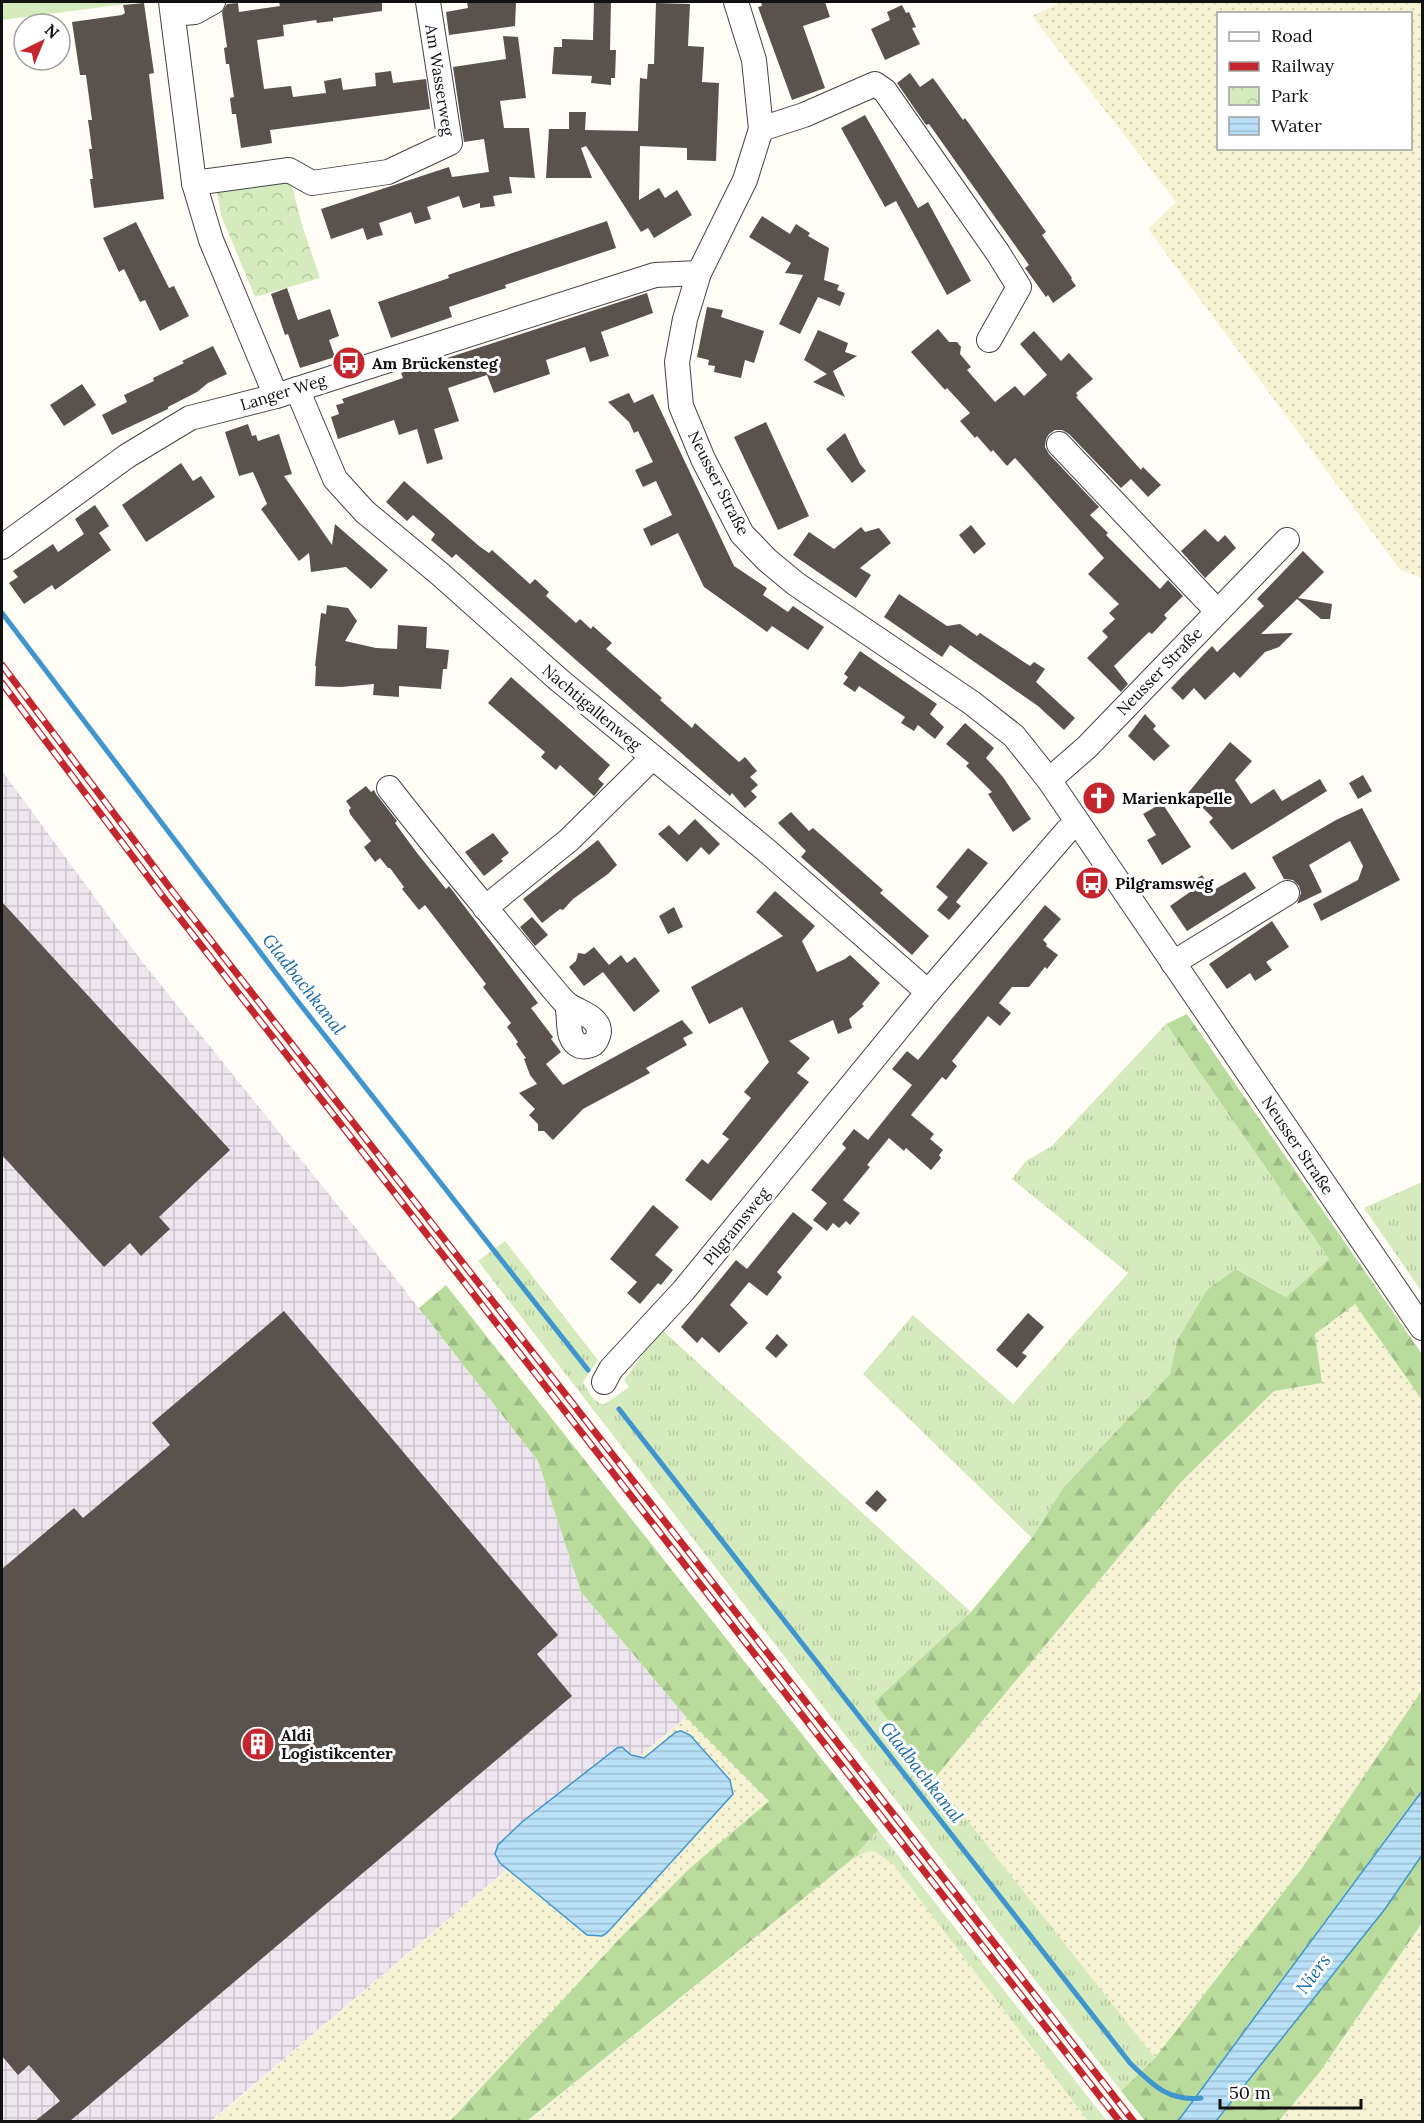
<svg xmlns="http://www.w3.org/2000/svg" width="1424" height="2123" viewBox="0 0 1424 2123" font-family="Lora,serif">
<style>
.industrial{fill:url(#industrial-grid)}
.farmland{fill:url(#farmland-dots);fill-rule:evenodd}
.grass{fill:url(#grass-tufts)}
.forest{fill:url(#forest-firs)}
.park{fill:url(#park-crowns)}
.garden{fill:#d5ebbd}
.water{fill:url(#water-rules);stroke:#3f96cf;stroke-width:1.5}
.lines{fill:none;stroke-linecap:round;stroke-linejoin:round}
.stream{stroke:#3f96cf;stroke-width:5}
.building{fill:#5a524d}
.minor-casing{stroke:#444;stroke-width:26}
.minor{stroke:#fff;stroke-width:24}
.rail-casing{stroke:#c4262e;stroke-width:7}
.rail{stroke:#fff;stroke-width:4.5;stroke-dasharray:14;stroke-linecap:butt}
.labels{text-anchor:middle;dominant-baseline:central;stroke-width:6;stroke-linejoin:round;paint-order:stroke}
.street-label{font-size:16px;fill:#111;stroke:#fff}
.poi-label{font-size:16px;font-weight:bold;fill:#111;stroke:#fff;text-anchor:start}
.water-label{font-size:18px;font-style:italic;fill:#1768a6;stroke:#fff}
</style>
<defs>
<pattern id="industrial-grid" width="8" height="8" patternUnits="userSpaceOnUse" patternTransform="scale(1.5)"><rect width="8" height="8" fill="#eee6ef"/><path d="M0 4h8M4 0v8" fill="none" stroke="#cbc4cc"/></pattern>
<pattern id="farmland-dots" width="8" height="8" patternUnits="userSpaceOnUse" patternTransform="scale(1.5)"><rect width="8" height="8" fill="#f6f3d4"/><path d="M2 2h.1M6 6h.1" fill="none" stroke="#d2cfb5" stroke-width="1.8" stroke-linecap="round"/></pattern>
<pattern id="grass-tufts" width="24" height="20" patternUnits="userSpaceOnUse" patternTransform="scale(1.5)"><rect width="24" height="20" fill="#d5ebbd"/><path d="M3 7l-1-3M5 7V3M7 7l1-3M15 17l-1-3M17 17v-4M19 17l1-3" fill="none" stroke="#b6c8a1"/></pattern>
<pattern id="forest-firs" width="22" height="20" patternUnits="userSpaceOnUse" patternTransform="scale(1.5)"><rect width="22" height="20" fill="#b9dc9c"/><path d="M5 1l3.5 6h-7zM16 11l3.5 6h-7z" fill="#9ebc85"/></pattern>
<pattern id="park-crowns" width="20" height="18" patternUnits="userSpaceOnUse" patternTransform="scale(1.5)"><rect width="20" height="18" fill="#d5ebbd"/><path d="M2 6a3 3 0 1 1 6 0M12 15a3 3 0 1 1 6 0" fill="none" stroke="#b6c8a1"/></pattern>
<pattern id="water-rules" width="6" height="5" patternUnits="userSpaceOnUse" patternTransform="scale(1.5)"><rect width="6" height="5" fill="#b9e0f7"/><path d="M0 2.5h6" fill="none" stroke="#9ebfd3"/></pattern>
</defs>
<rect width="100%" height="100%" fill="#fffdf5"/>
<!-- industrial -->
<path class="industrial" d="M2,771L144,964L372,1248L538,1461L581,1592L686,1717L211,2121H2Z"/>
<!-- farmland -->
<g class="farmland">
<path d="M1062,2H1422V578L1400,570L1148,229L1176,202L1032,16ZM1218,14H1410V148H1218Z"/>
<path d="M1355,1304L1422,1400V1690L1302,1868L1155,2058L934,1779L1181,1482L1274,1391L1322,1383L1315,1334Z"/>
<path d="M686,1717L769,1801L690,1868L622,1936L450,2121L211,2122Z"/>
<path d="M874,1851L893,1864L1088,2121L527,2122L850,1861L864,1853Z"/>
<path d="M1422,1923V2121L1279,2122L1319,2073Z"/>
</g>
<!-- grass -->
<g class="grass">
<path d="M1166,1024L1329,1259L1286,1297L1237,1269L1177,1341L1170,1374L1063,1488L1032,1538L863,1374L913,1315L1013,1404L1128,1273L1012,1179L1026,1161L1052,1146Z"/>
<path d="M1422,1182V1292L1364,1208Z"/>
<path d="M505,1241L598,1360L583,1382L593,1399L603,1405L629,1387L624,1380L661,1329L971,1612L874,1702L1155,2058L1121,2091L478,1261Z"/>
<path d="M878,1830L1107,2121H1088L893,1864L874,1851L864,1853L850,1861Z"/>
</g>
<!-- forest -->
<g class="forest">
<path d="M1187,1014L1422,1354V1400L1355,1304L1315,1334L1322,1383L1274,1391L1181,1482L934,1779L874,1702L971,1612L1032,1538L1063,1488L1170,1374L1177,1341L1207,1290L1236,1269L1286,1297L1329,1259L1166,1024Z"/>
<path d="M446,1285L878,1830L850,1861L527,2121H450L622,1936L690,1868L769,1801L686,1717L581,1592L538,1461L419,1308Z"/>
<path d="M1422,1690V1791L1178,2121H1145L1121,2091L1155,2058L1302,1868Z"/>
<path d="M1422,1855V1923L1319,2073L1279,2121L1216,2122L1385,1909Z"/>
</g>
<!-- park -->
<path class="park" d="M291,182L302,225L320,278L255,297L221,215L217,192Z"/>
<!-- garden -->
<path class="garden" d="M2,2H142L2,20Z"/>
<!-- water -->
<g class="water">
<path d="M681,1731L690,1735L730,1780L733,1794L607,1933L602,1936L587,1935L500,1863L495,1854L498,1845L522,1822L617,1748L622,1747L631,1755L644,1758L676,1732Z"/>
<path d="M1422,1791V1855L1385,1909L1216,2121H1178Z"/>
</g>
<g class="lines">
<!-- stream -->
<g class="stream">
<path d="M2,613L292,994L588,1370"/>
<path d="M619,1409L1130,2063C1152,2084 1168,2102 1201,2098"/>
</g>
</g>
<!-- building -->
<g class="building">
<path d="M279,2H382V11L333,18V21L317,23L316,20L283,25L284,36L257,40L264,89L291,86L293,97L326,93L324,81L341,78L343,90L376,86L375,73L391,71L393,83L426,79L430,109L270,130L272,143L241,148L236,114H232L230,98L234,97L229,64H226L224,48L227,47L222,12L227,4L238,3L239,12L280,6Z"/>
<path d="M467,2H516L515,26L449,35L446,12L468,8Z"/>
<path d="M594,2H611L610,50H616L615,78H611V85L591,83L592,76L552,74L554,47H562V39L593,40Z"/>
<path d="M761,2H825L830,17L803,26L825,88L792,100L758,7L762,6Z"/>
<path d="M144,3L154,73L149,74L164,199L94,208L90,179H93L89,149H92L88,120H92L86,75H80L72,22L122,15L125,13L123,5Z"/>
<path d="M656,3L690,4L688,46L704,47L702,82L719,83L716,161L687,160V148L640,146L639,200L659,188L665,198L677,190L692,215L654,238L648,228L641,232L586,146L581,148L592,178H546L549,129H569V112H586L585,130L638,131L640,78L647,79L648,64H654Z"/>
<path d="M902,5L906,13L909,12L916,27L912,28L920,44L885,60L871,29L890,20L887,12Z"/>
<path d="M503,36L518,37L526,98L500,101L504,128H529L535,178L509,177L512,193L493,196L495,206L480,208V203L463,208L459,196L427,207L431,219L415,224L411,212L379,223L383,235L375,237L367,240L363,228L331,239L321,209L449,167L452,177L489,172L484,139L464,142L453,67L506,59Z"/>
<path d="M910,73L920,87L933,78L963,120L965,118L1046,232L1042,235L1072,278L1071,279L1076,286L1053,303L1048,295L1046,297L1025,268L1029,265L929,124L926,125L897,83Z"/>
<path d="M865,115L918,208L928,202L971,281L947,295L896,201L885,207L841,128Z"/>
<path d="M762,216L790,234L796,224L810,233L808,236L829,248L824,280L839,285L837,290L845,293L840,306L818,297L800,334L779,324L803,275L785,273L791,263L749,237Z"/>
<path d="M607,221L616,248L505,285L506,288L449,307L452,317L391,338L378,302L449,278L448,275Z"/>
<path d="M136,222L169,288L174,286L189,316L160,331L145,300L140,302L124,269L119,272L103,238Z"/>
<path d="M287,288L298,320L330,309L339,336L329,340L335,357L300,368L288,334L285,335L271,294Z"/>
<path d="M647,293L653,313L601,332L609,356L590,362L585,347L546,360L550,374L494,393L487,375L448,388L459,421L434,429L443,459L427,464L417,429L399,435L394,420L338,439L331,417L339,414L336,405L344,403L342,399L403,378L401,373Z"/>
<path d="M707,307L723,310L721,317L764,331L754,363L745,360L741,378L714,372L715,366L708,365L709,360L697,357Z"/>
<path d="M938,329L949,342H957L961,347L960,354L971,367L967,370L995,402L1015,386L1024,396L1047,375L1020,344L1034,331L1061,361L1069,353L1093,379L1076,393L1078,396L1076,397L1141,470L1143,467L1161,485L1148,497L1131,479L1121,488L1069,434L1062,430H1055L1049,434L1046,439L1045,447L1049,454L1099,507L1090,515L1108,533L1106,535L1160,589L1168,580L1183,596L1164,615L1167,618L1152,634L1149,632L1114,666L1128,684L1121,692L1087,658L1108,637L1102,631L1115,619L1109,613L1119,604L1088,574L1104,558L1015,458L1007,466L993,450L991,452L977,436L975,438L960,421L970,413L947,388L945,390L911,352Z"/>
<path d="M818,330L848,343L845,352L857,356L833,371L845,397L813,382L827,374L804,360Z"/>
<path d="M213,346L227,374L208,383L197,392L168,407V409L112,435L102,415L127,402L124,395L154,381L153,378L184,363L182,361Z"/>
<path d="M82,384L96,405L64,426L50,405Z"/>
<path d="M629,393L634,403L653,394L734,566L767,588L763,595L788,612L793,606L824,627L808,650L772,626L767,632L704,587L678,533L651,546L643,529L672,515L656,481L643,487L635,470L653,462L638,431L634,433L629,422L608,402Z"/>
<path d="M766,422L809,516L778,530L734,437Z"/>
<path d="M248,424L252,436L256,435L258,441L279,434L292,474L284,476L332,545L335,524L388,570L371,589L346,567L311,572L309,553L299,561L282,538L261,509L267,504L253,472L239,476L225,432Z"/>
<path d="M845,433L860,464L866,471L852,483L826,449Z"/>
<path d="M181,463L193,481L201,476L215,497L146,542L122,505Z"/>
<path d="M404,481L479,546L489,553L492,550L530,584L535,579L549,592L546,596L576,623L580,619L591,629L593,626L612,643L606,649L662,698L660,700L692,728L695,723L739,762L745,757L757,771L750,777L758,785L751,791L757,797L745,808L732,793L730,796L456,554L452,558L431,540L435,534L413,515L407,521L386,502Z"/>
<path d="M95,505L109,526L99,533L111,550L55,590L52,585L24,604L9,583L18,577L13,571L53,544L58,552L84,534L75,519Z"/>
<path d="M971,525L986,544L974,554L959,535Z"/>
<path d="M861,527L865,532L879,528L891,543L860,568L871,575L856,598L793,555L809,532L834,549Z"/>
<path d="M1205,529L1218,542L1225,535L1236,548L1205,578L1181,551Z"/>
<path d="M1303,551L1324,572L1298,598L1332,604L1330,619H1321L1297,599L1261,634L1293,633L1279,647L1265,652L1240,678L1234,672L1205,700L1194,688L1183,700L1171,688L1212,646L1217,652L1264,606L1257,599Z"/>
<path d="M899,594L947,626L960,624L977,636L980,633L1030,666L1034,662L1045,669L1036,682L1075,718L1064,730L1038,706L950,645L942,657L884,617Z"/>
<path d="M327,605L348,608L357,621L345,641L376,648L397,649L398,625L427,627L426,648L449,650L447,669H443L441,689L399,686V697L373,695L374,684L341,687L315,686L316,666H315L321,613L326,614Z"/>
<path d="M860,651L937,704L930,714L944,727L935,739L918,725L914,731L901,723L905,717L859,686L855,692L843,684L848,677L844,674Z"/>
<path d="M511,677L610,765L598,779L604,784L594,796L560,765L556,770L541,757L545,752L488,703Z"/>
<path d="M1145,714L1156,726L1153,729L1170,746L1154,761L1128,736Z"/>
<path d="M965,723L994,748L986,758L1003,777L1031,819L1013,832L988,794L992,792L966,766L969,763L946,744Z"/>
<path d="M1230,742L1252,761L1235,780L1251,804L1274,789L1282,801L1320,779L1327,791L1232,850L1209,822L1213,818L1188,793Z"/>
<path d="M1363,775L1372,791L1358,799L1349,783Z"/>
<path d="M366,786L371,792L374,790L376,794L397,821L395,823L417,853L446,889L449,886L538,1003L531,1008L553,1037L551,1039L561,1052L546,1064L563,1085L682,1020L693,1033L683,1038L687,1045L646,1068L650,1073L583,1109L553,1140L544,1131H538V1124L529,1115L535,1109L519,1093L537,1084L530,1075L524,1059L526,1058L516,1044L518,1042L507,1027L511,1023L483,987L486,984L425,905L419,910L402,889L404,887L390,868H388L380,858L375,862L364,847L371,841L350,814L349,810L351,808L346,801Z"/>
<path d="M1162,803L1191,847L1162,865L1147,840L1156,835L1143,814Z"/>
<path d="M1362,808L1400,880L1321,921L1313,904L1358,880L1363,866L1350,841L1309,865L1322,892L1297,904L1301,893L1299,886L1293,880L1284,879L1272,857L1336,820Z"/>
<path d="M791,812L809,831L813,828L883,890L880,893L929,936L912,955L801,857L806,851L778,823Z"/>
<path d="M695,819L720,844L709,855L701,847L687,862L658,834L669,825L679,835Z"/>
<path d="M493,833L509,853L501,859L503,861L484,876L465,852Z"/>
<path d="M598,840L617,865L608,874L573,899L563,910L560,909L542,923L523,899Z"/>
<path d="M968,848L988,863L956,902L961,906L949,920L937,910L948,897L936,887Z"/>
<path d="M1245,872L1256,888L1187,931L1170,906L1193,890L1189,884L1202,875L1212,891Z"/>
<path d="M775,891L815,926L802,941L817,972L845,959L850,955L880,983L862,1004L864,1006L849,1019L852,1028L838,1034L833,1020L789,1041L810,1058L797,1073L809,1082L711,1201L685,1180L702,1159L708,1164L729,1139L722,1134L751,1098L744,1092L769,1062L742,1007L709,1024L691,987L783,936L756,912Z"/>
<path d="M2,902L230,1150L159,1217L170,1229L141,1256L130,1243L104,1267L2,1155Z"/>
<path d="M1045,905L1061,919L1043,940L1047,944L1046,946L1058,955L1047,969L1045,967L1029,987H1012L999,1003L1011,1013L1000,1026L988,1016L952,1061L957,1066L946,1080L942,1077L911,1115L934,1134L930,1139L943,1150L939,1155L941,1158L931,1170L906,1148L904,1151L889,1138L867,1165L870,1167L843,1200L860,1213L850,1225L846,1221L839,1228L833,1223L827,1231L813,1220L827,1203L811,1190L846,1148L842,1144L854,1129L868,1140L912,1085L892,1069L907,1051L918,1060Z"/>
<path d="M674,907L683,927L668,934L659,916Z"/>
<path d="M532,917L548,935L535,946L520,927Z"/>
<path d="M1272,921L1289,947L1266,962L1272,970L1255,981L1250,973L1227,989L1209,964Z"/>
<path d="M594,947L609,965L621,955L627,963L635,957L660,991L634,1012L603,972L584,986L569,967L576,961L578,953L585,954Z"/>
<path d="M653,1205L679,1227L655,1255L673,1270L661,1285L658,1283L640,1304L627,1293L637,1282L610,1259Z"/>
<path d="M793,1212L813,1228L777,1272L782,1277L767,1296L749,1282L730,1305L748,1323L719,1353L702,1337L697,1343L681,1327L736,1260L747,1269Z"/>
<path d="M284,1311L558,1635L537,1654L572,1696L70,2121H35L60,2101L29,2065L18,2075L2,2056V1569L74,1508L83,1518L170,1445L152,1423Z"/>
<path d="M1028,1313L1044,1327L1022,1353L1027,1356L1017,1368L996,1350Z"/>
<path d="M777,1334L788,1345L776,1358L765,1348Z"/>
<path d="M877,1490L887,1500L876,1512L865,1503Z"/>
</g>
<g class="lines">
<!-- minor casing -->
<g class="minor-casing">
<g id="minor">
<path d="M171,2L194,183L211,240L276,396"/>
<path d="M736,2L754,60L761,129L745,180L699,273L685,319L677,362L681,406L703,459L742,534L767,560L796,584L972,703L1014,736L1049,780L1422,1328"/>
<path d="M173,14L195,12L213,2"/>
<path d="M761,129L804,115L875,84L885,91L998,253L1019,287L989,340"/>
<path d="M194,183L289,170L312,183L388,172L450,143L428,2"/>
<path d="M297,389L335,479L365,512L440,574L559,680L766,850L928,992"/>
<path d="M1059,444L1217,611"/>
<path d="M2,547L127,456L190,418L276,396L655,275L699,273"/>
<path d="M1049,780L1087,747L1287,540"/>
<path d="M389,788C444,859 502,928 560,997C563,1000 566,1004 570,1006C581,1013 599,1017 599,1032C598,1037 597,1041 593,1044C590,1046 584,1047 580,1046C565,1040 571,1018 567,1005"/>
<path d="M485,908L569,840L652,758"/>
<path d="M1173,963L1287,893"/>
<path d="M604,1382L611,1369L684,1290L928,992L1067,831L1078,823"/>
</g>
</g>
<!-- minor -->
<use href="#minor" class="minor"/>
<!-- rail casing -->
<g class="rail-casing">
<g id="rail">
<path d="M2,665L173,892L1134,2122"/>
<path d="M2,683L161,894L1120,2122"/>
</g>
</g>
<!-- rail -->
<use href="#rail" class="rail"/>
</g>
<!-- icons -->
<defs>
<g id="bus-disc" transform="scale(1.725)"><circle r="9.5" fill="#c4262e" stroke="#fff"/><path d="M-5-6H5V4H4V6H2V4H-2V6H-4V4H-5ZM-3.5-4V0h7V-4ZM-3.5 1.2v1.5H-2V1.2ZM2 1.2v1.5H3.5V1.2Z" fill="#fff"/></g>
<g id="church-disc" transform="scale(1.725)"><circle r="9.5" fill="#c4262e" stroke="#fff"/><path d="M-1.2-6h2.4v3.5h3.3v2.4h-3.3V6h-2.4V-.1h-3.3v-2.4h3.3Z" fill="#fff"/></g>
<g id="building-disc" transform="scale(1.725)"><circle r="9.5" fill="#c4262e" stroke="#fff"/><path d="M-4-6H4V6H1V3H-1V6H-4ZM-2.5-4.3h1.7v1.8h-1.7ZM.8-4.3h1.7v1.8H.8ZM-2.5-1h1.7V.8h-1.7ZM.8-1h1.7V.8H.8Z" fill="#fff"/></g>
</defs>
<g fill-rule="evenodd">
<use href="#bus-disc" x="349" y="363"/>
<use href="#church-disc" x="1099" y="798"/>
<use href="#bus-disc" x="1092" y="883"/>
<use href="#building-disc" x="258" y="1744"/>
</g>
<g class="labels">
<!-- street labels -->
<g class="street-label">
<text transform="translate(440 80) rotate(81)">Am Wasserweg</text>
<text transform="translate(283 392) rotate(-17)">Langer Weg</text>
<text transform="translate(719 483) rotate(63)">Neusser Straße</text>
<text transform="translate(1159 671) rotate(-46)">Neusser Straße</text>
<text transform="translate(592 707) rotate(40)">Nachtigallenweg</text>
<text transform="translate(1298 1145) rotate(56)">Neusser Straße</text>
<text transform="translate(736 1226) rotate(-51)">Pilgramsweg</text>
</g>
<!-- poi labels -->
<g class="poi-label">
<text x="372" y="363">Am Brückensteg</text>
<text x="1122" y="798">Marienkapelle</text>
<text x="1115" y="883">Pilgramsweg</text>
<text x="281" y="1735">Aldi<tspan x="281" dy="18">Logistikcenter</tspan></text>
</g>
<!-- water labels -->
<g class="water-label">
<text transform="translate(304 984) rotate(52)">Gladbachkanal</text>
<text transform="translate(922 1772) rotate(52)">Gladbachkanal</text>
<text transform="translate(1313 1974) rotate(-54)">Niers</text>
</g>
</g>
<!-- border -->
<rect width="1424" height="2123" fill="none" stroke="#111111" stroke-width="6"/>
<!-- legend -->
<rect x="1217" y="12" width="195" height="138" fill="#ffffff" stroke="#a0a0a0" stroke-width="1.5"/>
<rect x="1229" y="32" width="30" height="9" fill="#ffffff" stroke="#a0a0a0" stroke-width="1.5"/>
<text x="1271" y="42" font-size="18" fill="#111111">Road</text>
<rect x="1229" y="62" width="30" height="9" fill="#c4262e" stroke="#a0a0a0" stroke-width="1.5"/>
<text x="1271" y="72" font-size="18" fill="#111111">Railway</text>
<rect x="1229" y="87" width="30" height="18" fill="url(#park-crowns)" stroke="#a0a0a0" stroke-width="1.5"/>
<text x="1271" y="102" font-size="18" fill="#111111">Park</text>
<rect x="1229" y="117" width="30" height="18" fill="url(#water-rules)" stroke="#a0a0a0" stroke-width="1.5"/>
<text x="1271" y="132" font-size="18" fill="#111111">Water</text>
<!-- north arrow -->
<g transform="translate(42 42) rotate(43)"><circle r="28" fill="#ffffff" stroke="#a0a0a0" stroke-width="1.5"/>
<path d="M0-4.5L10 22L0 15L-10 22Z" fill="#c4262e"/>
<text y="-9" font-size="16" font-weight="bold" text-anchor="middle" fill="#111111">N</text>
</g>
<!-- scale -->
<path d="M1220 2099v9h141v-9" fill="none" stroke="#111111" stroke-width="3"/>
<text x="1229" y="2099" font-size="18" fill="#111111" stroke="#ffffff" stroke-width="4.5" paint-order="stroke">50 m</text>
</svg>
